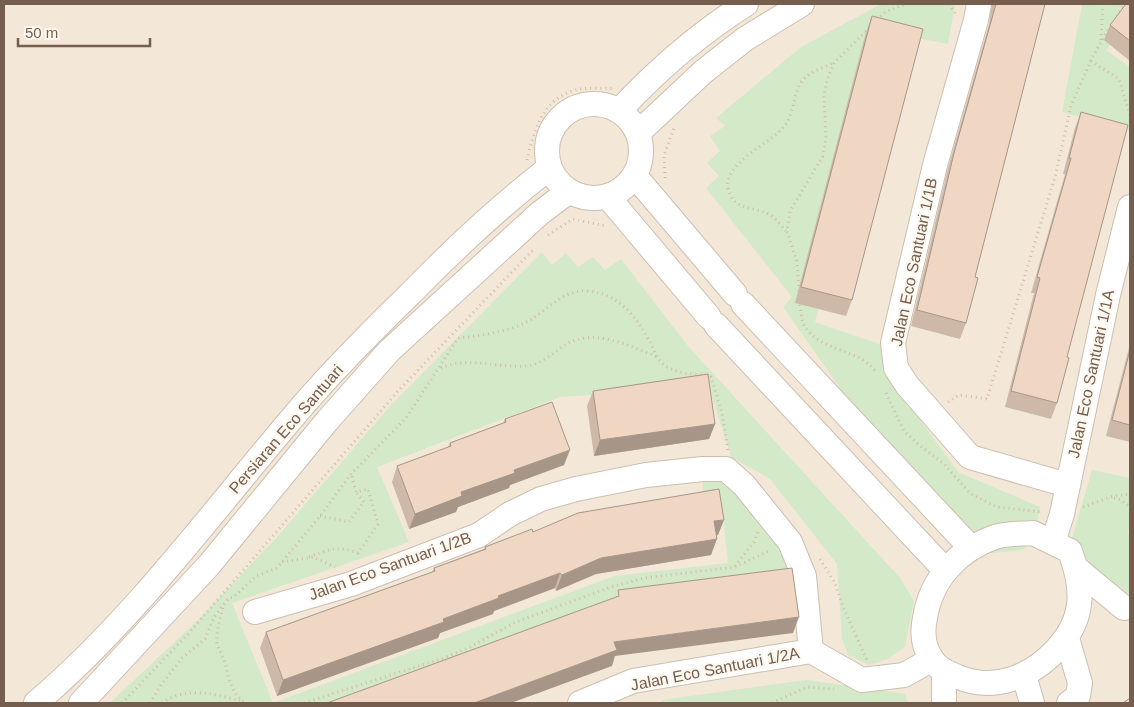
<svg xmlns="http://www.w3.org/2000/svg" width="1134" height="707" viewBox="0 0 1134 707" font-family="Helvetica,sans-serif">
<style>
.residential{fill:#f3e8d8}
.green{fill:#d3e9c8}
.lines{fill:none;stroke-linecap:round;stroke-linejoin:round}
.minor-casing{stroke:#cdbeb0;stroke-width:26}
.path{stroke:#d4bba5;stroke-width:3;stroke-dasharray:1 4;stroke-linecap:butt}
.minor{stroke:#fff;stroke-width:24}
.wall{fill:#ceb9a8}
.shaded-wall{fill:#a79688}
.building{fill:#efd7c3;stroke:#a79688}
.labels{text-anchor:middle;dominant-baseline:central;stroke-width:4.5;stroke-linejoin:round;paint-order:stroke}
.street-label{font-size:16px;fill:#755e4e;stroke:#fef9f0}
</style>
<rect width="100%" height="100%" fill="#fbf6e9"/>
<!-- residential -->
<rect class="residential" x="4" y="4" width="1126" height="699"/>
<!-- green -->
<g class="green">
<path d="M881,4H955L948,44L884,31L815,322L882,345L885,372L958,472L1040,507L1035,536L1023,550L975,555L945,537L783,307L792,297L706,188L719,176L707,163L720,151L710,136L725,126L716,118L801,47Z"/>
<path d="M1082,4H1130V19L1106,50L1130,67V131L1062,112Z"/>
<path d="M542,252L552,265L566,253L578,267L593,257L605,270L621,259L688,346L900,578L914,601L905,647L888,659L869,665L848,655L842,639L837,564L770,479L731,457L709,387L560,397L377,467L409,542L232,603L273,703L614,576L728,563L722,507L705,501L702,479L728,481L791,561L794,579L334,703H110L198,620L277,537L391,405Z"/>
<path d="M1092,470L1130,478V528L1128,530L1130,541V593L1106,600L1069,549Z"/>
<path d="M806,680L905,694L908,703H663L662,700Z"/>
</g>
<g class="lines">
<!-- minor casing -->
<g class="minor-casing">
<g id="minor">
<path d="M979,4L976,20L935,165L893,343L896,368L907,385L970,457L1067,485"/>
<circle cx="594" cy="151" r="47"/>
<path d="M619,111C656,71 700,33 746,4"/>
<path d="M638,133L703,72L745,39L802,4"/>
<path d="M635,176L735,294"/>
<path d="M608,197L709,317"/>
<path d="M743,304L971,548"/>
<path d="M716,325L945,570"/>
<path d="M1033,533L1070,551C1084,589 1085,618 1057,649C1031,677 995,692 958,677C948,673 937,669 931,658C923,646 922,632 925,618C931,579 958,550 995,537C1006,533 1021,534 1033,533Z"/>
<path d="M1053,542L1062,514L1108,295L1130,207"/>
<path d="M1076,568L1124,608"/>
<path d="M255,612L351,584L419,558L479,535L510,514L541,499L576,489L646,475L703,469H726L744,485L790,542L804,576L811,651"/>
<path d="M1067,638L1080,683L1078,696L1069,703"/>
<path d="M944,671V703"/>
<path d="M1024,675L1032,703"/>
<path d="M36,703C138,616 217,505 305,403C339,364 375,328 412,292C455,248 500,206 549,168"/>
<path d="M81,703L209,565L327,421L389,351L540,213L568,192"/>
<path d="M580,703L633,681L811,651L862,680L904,675L931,660"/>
</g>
</g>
<!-- path -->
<g class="path">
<path d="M949,4L957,16"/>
<path d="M1117,16L1124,4"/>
<path d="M877,20L885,12L906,4"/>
<path d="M1101,40L1103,4"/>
<path d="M1091,61L1119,79L1130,115"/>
<path d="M527,160C534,130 542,100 575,90C584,87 603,89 614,88"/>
<path d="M665,178L664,155L674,128"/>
<path d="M786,231C781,226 776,218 770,215C753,205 733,212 728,188C724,165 765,145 780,131C794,118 792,101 799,86C804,74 823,67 834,63"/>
<path d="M548,235L573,219L606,226"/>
<path d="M799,291L797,262L787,231L790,211L823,156L826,139L824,96L827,80L834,63L869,28"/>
<path d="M799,300C801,308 801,321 805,327C823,353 859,348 876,372"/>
<path d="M441,368C466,356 497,368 525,366C541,365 552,353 565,345C594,327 630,346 657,357"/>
<path d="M886,393L904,431L919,445L943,463L971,494L997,507L1043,512"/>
<path d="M948,402L959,395L987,399L1055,177L1071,106L1092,58L1109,28"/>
<path d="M1114,498L1121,500L1130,507"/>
<path d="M1083,507L1110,497L1130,494"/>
<path d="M320,516L349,522L364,502L356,492"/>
<path d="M309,557C327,550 339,545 358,553L378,524L368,489L356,492L351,474"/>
<path d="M820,559L835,583L843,607L867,660"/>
<path d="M282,562L313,557L335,567"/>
<path d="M735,566L754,542L758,532"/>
<path d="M223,608C220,620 216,631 217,644C218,648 220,651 222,655C229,670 228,694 246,703"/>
<path d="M122,703L188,634L399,390L535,248"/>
<path d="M150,703L161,685L182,658L205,639L214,617L229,598L234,597L256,576L277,568L321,515L351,474L406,418L458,338C478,336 499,333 518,326C544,317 558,289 588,291C620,294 636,317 650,342C653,348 656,357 661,362C673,375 695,373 711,377L722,413L728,451"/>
<path d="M162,703C185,686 215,694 241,701"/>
<path d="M304,703L441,659L468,648L516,622L608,588L644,578L735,567L771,550"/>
<path d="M772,703L807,687L834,689"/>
</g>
<!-- minor -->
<use href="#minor" class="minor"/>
</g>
<!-- wall -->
<g class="wall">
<path d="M992,4H1045L975,277L966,323L960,339L911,326L948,168L989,24Z"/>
<path d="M1130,4V61L1104,40L1110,25Z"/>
<path d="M872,16L852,300L846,316L795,303L866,32Z"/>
<path d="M1081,112L1067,357L1057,403L1051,419L1005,407L1034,293H1031L1065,174H1063L1075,128Z"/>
<path d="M1130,344V442L1106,436Z"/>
<path d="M593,391L715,424L709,439L594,456L587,406Z"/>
<path d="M505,419L564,465L510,485L509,488L458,507L456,512L409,529L392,482L397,466L448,447L450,443L503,423Z"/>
<path d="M533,532L718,535H716L711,555L596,574L556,591L555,588L494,611L493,614L440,633L438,638L277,696L260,648L266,632L432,572L434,568L484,549L485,547Z"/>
</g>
<!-- shaded-wall -->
<g class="shaded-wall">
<path d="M715,424L709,439L594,456L600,440Z"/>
<path d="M570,450L564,465L510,485L509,488L458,507L456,512L409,529L415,514L461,492L514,470Z"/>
<path d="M724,520L718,535L708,537L714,521Z"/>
<path d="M717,539L711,555L596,574L556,591L562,575L601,558Z"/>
<path d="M560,573L555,588L494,611L493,614L440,633L438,638L277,696L283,680L443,619L498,596Z"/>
<path d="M799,617L793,633L615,656L612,666L511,703H474L614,642Z"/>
</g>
<!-- building -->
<g class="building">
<path d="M996,4H1045L975,277L978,278L966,323L917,310L954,153Z"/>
<path d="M1126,4H1130V41L1110,25Z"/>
<path d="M872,16L923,29L852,300L801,287Z"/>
<path d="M1081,112L1128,125L1067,357L1069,358L1057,403L1011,391L1040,278L1037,277L1071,158H1069Z"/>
<path d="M1130,350V425L1112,420Z"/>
<path d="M708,374L715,424L600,440L593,391Z"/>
<path d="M552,402L570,450L514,470L515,473L461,492L462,496L415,514L397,466L451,446L450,443L506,422L505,419Z"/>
<path d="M719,489L724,520L714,521L717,539L601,558L562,575L560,573L498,596L499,598L443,619L444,622L283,680L266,632L435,571L434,568L486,549L485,547L532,529L533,532L578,513Z"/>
<path d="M792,568L799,617L614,642L617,650L474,703H327L619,596L618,590Z"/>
<path d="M1130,698V703H1123Z"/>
</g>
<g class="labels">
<!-- street labels -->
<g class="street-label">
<text transform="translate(914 262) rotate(-78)">Jalan Eco Santuari 1/1B</text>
<text transform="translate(1091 374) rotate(-78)">Jalan Eco Santuari 1/1A</text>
<text transform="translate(286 429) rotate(-49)">Persiaran Eco Santuari</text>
<text transform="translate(390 566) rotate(-20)">Jalan Eco Santuari 1/2B</text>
<text transform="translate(715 669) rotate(-11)">Jalan Eco Santuari 1/2A</text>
</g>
</g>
<!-- border -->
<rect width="1134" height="707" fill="none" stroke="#755e4e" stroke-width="10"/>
<!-- scale -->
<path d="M18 38v8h132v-8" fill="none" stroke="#755e4e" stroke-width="2.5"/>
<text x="25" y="38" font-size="15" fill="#755e4e" stroke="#fef9f0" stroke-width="4" paint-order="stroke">50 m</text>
</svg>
